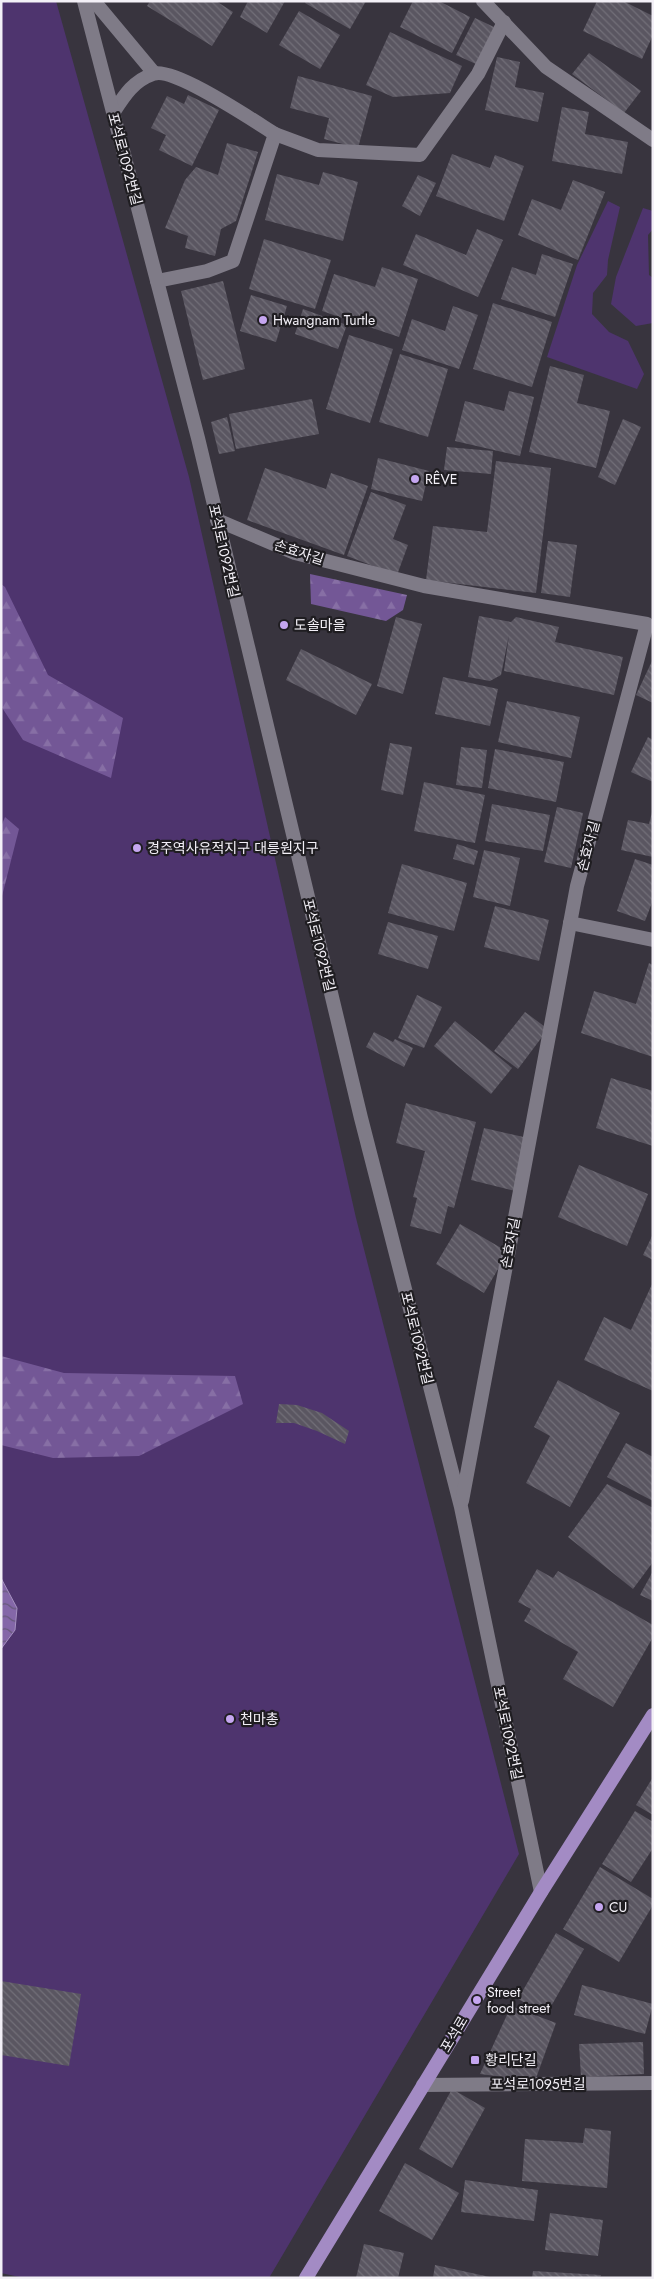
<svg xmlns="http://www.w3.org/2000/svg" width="654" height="2279" viewBox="0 0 654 2279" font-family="Jost,'Noto Sans KR',sans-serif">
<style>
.green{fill:#4e346e}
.forest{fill:url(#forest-firs)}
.water{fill:url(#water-waves);stroke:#a590c0}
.building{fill:url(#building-back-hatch)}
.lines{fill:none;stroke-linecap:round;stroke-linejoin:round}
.service{stroke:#7f7b87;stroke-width:14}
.minor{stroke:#7f7b87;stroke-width:14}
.primary{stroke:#a38bc4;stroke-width:14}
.poi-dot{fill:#c5a6f0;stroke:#1f1d21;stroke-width:2}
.labels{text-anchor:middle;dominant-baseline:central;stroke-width:4.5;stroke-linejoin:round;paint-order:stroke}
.street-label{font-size:14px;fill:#f3f0f7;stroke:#1f1d21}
.poi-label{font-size:14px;fill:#f3f0f7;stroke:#1f1d21;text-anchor:start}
</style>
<defs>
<pattern id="forest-firs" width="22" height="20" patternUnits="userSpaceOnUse" patternTransform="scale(1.25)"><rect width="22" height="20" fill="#735796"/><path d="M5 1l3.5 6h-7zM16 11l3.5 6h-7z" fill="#876fa5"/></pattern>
<pattern id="water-waves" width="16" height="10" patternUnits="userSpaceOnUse" patternTransform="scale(1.25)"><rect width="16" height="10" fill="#8467a8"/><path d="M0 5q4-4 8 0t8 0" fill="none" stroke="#665879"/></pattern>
<pattern id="building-back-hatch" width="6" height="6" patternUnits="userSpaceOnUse" patternTransform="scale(1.25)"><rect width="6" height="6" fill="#5a5661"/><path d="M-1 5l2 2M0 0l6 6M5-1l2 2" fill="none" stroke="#726f78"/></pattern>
</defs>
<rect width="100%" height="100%" fill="#38343e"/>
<!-- green -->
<g class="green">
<path d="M1,1H56L189,477L356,1218L519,1854L269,2278H24L1,2273Z"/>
<path d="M608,201L620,207L608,260L607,275L593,293L592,314L609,332L628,341L644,374L637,389L547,357L577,265Z"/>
<path d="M643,208L653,211V229L648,235L649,275L653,278V323L636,326L611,304L616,277Z"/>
</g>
<!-- forest -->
<g class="forest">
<path d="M310,574L407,595L403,610L386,621L311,604Z"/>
<path d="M1,584L5,587L48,675L123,718L111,778L23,740L1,706Z"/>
<path d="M5,817L19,829L1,900V827Z"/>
<path d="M1,1356L64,1373L235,1376L243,1404L139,1456L53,1458L1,1445Z"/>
</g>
<!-- water -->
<path class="water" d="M1,1578L17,1608L15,1630L1,1649Z"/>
<!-- building -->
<g class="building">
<path d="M150,1H216L233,12L212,46L147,6Z"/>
<path d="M248,1H285L267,33L240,17Z"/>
<path d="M306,1H366L350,29L305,3Z"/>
<path d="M413,1H439L470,17L452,53L400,27Z"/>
<path d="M597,1H623L653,16V35L642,59L583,31Z"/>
<path d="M299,11L340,35L320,69L279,45Z"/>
<path d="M475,18L494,27L476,64L456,55Z"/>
<path d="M390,32L462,66L450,93L393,97L366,85Z"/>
<path d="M589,53L641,91L624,113L572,74Z"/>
<path d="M497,57L520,62L515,87L544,93L538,122L485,110Z"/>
<path d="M298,76L372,96L358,148L324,139L329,118L290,108Z"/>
<path d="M188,95L219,110L192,166L159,150L166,135L151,128L167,96L184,104Z"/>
<path d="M562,107L589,112L585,134L628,142L622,174L552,161Z"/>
<path d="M227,143L258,152L236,221L221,229L215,256L185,248L188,236L165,228L185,180L196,167L218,175Z"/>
<path d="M452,154L490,168L495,155L524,166L504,221L436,196Z"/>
<path d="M323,172L358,182L343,241L265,220L277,174L319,185Z"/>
<path d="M418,175L436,183L420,216L402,206Z"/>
<path d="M573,180L605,192L578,260L518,235L532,199L561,210Z"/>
<path d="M477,229L503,240L478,297L403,265L416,234L466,255Z"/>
<path d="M264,239L331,260L315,309L249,289Z"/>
<path d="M542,254L573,264L555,317L501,299L512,267L536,275Z"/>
<path d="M382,267L418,279L399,337L322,311L334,274L375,287Z"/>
<path d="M223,281L245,369L203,380L181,291Z"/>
<path d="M251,295L287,306L276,342L240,331Z"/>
<path d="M493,303L552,322L532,387L473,369Z"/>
<path d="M453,306L478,315L459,369L402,350L412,319L445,331Z"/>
<path d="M303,309L347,325L338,349L295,334Z"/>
<path d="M349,335L393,349L370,423L326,409Z"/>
<path d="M400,354L448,369L428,437L379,422Z"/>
<path d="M550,366L584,375L577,403L610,411L596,468L529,452Z"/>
<path d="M509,391L534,397L520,456L455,441L465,401L504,411Z"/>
<path d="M312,399L319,434L236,449L229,414Z"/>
<path d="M227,417L235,451L219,454L211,422Z"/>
<path d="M623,419L641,427L615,485L598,477Z"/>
<path d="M447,447L493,451L491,474L444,470Z"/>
<path d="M378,458L429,471L422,501L371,489Z"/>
<path d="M496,461L551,468L536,593L426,580L433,526L487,532Z"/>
<path d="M265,468L326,489L331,473L368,486L344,555L247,520Z"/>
<path d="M371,492L406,505L393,539L408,545L397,575L347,556Z"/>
<path d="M548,541L577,545L570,597L541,593Z"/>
<path d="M479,616L511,622L516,617L559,627L555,642L623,657L614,695L504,671L509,635L501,675L490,681L468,677Z"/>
<path d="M396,617L422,624L403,694L377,686Z"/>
<path d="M301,649L372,684L356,715L286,680Z"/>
<path d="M653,659V703L636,695Z"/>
<path d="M443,677L498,689L490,726L435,714Z"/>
<path d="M507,701L580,717L571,758L498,742Z"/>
<path d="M648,737L653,740V782L631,772Z"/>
<path d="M390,743L412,747L403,795L381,790Z"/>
<path d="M461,747L487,750L482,788L456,785Z"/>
<path d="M495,749L564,762L556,802L488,788Z"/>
<path d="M424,782L485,795L475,843L414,831Z"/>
<path d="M492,804L550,815L543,851L485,841Z"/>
<path d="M557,807L583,813L571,868L544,862Z"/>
<path d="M652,812L653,857L621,850L628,820L649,824Z"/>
<path d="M457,844L478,851L474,865L453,859Z"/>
<path d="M484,850L520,858L510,906L473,897Z"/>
<path d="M635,859L653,865V900L645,921L617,911Z"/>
<path d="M402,864L467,883L454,931L388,913Z"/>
<path d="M495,906L549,920L539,961L484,947Z"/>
<path d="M388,922L438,936L428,969L378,954Z"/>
<path d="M649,963L653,965V1057L581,1033L594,991L636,1004Z"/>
<path d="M417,995L442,1007L424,1048L398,1038Z"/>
<path d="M525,1012L548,1029L518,1069L494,1051Z"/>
<path d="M455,1021L512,1068L491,1094L434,1046Z"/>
<path d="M374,1032L393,1042L395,1039L413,1048L404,1067L366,1047Z"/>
<path d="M611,1078L653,1091V1146L596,1128Z"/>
<path d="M406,1103L476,1122L454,1208L448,1206L441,1234L410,1226L417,1198L413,1197L425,1151L396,1143Z"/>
<path d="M484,1128L528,1138L515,1191L471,1180Z"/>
<path d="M579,1165L648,1194L627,1246L558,1217Z"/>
<path d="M460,1224L508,1252L484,1293L436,1264Z"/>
<path d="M653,1234V1260L643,1255Z"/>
<path d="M653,1282V1391L584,1360L604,1317L631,1330Z"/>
<path d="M558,1380L620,1413L570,1507L526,1483L550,1436L534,1427Z"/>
<path d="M279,1404L297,1405L322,1413L349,1431L345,1444L317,1431L294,1423H276Z"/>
<path d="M626,1443L653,1457V1501L607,1477Z"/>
<path d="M607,1484L653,1508V1562L633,1589L568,1537Z"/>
<path d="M537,1569L553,1578L558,1571L653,1625V1637L613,1707L563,1679L578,1652L524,1621L531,1609L518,1602Z"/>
<path d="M653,1571V1601L640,1595Z"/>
<path d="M653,1777V1815L636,1805Z"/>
<path d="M635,1811L653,1822V1848L631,1882L602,1864Z"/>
<path d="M600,1867L653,1899V1905L619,1962L563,1929Z"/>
<path d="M556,1933L584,1949L546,2015L518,1999Z"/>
<path d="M1,1981L81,1994L69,2066L1,2055Z"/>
<path d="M582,1985L653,2004L645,2034L574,2015Z"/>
<path d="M511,2006L556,2023L535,2081L480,2074Z"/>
<path d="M643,2042L644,2074L581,2077L579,2044Z"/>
<path d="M452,2089L485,2108L452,2168L419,2149Z"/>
<path d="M585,2128L611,2131L607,2188L522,2181L525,2139L583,2143Z"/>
<path d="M405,2163L459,2193L432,2240L379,2211Z"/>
<path d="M465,2180L538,2190L534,2221L461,2212Z"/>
<path d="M550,2213L603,2220L598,2256L545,2250Z"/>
<path d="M364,2244L404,2253L398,2278H356Z"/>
<path d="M435,2265L490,2277V2278H433Z"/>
<path d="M533,2271L601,2275L600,2278H532Z"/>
</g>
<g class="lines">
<!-- service -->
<g class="service">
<path d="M94,1L154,73"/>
<path d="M113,113C124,96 133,81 153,74C173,66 254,121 275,134L233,261L207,271L157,281"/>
<path d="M275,134L318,150L420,155L478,74L504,22"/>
</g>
<!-- minor -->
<g class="minor">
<path d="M84,1L198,438L361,1118L461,1507L541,1892"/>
<path d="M483,1L546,67L653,140"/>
<path d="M217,520L295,553L424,586L647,624L577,886L462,1501"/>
<path d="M570,923L653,940"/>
<path d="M423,2085L653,2083"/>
</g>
<!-- primary -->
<path class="primary" d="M306,2278L541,1892L653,1715"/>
</g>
<!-- markers -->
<g class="poi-dot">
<circle cx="263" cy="320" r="5"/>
<circle cx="415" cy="479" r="5"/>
<circle cx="284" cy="625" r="5"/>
<circle cx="137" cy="848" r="5"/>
<circle cx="230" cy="1719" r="5"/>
<circle cx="599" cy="1907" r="5"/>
<circle cx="477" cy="2000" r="5"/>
<rect x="470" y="2055" width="10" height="10" rx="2.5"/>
</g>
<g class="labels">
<!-- street labels -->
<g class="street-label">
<text transform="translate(125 159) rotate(75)">포석로1092번길</text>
<text transform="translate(224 551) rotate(77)">포석로1092번길</text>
<text transform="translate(299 552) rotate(18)">손효자길</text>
<text transform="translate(588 846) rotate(-75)">손효자길</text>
<text transform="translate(319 945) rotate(76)">포석로1092번길</text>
<text transform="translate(510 1243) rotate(-79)">손효자길</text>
<text transform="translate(417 1338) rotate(76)">포석로1092번길</text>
<text transform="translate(508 1733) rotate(78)">포석로1092번길</text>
<text transform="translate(454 2034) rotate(-59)">포석로</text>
<text x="538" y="2084">포석로1095번길</text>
</g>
<!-- poi labels -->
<g class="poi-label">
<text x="273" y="320">Hwangnam Turtle</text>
<text x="425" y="479">RÊVE</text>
<text x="294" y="625">도솔마을</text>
<text x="147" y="848">경주역사유적지구 대릉원지구</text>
<text x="240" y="1719">천마총</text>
<text x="609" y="1907">CU</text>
<text x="487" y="1992">Street<tspan x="487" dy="16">food street</tspan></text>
<text x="485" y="2060">황리단길</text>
</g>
</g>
<!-- border -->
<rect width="654" height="2279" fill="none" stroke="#f3f0f7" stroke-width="5"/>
</svg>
